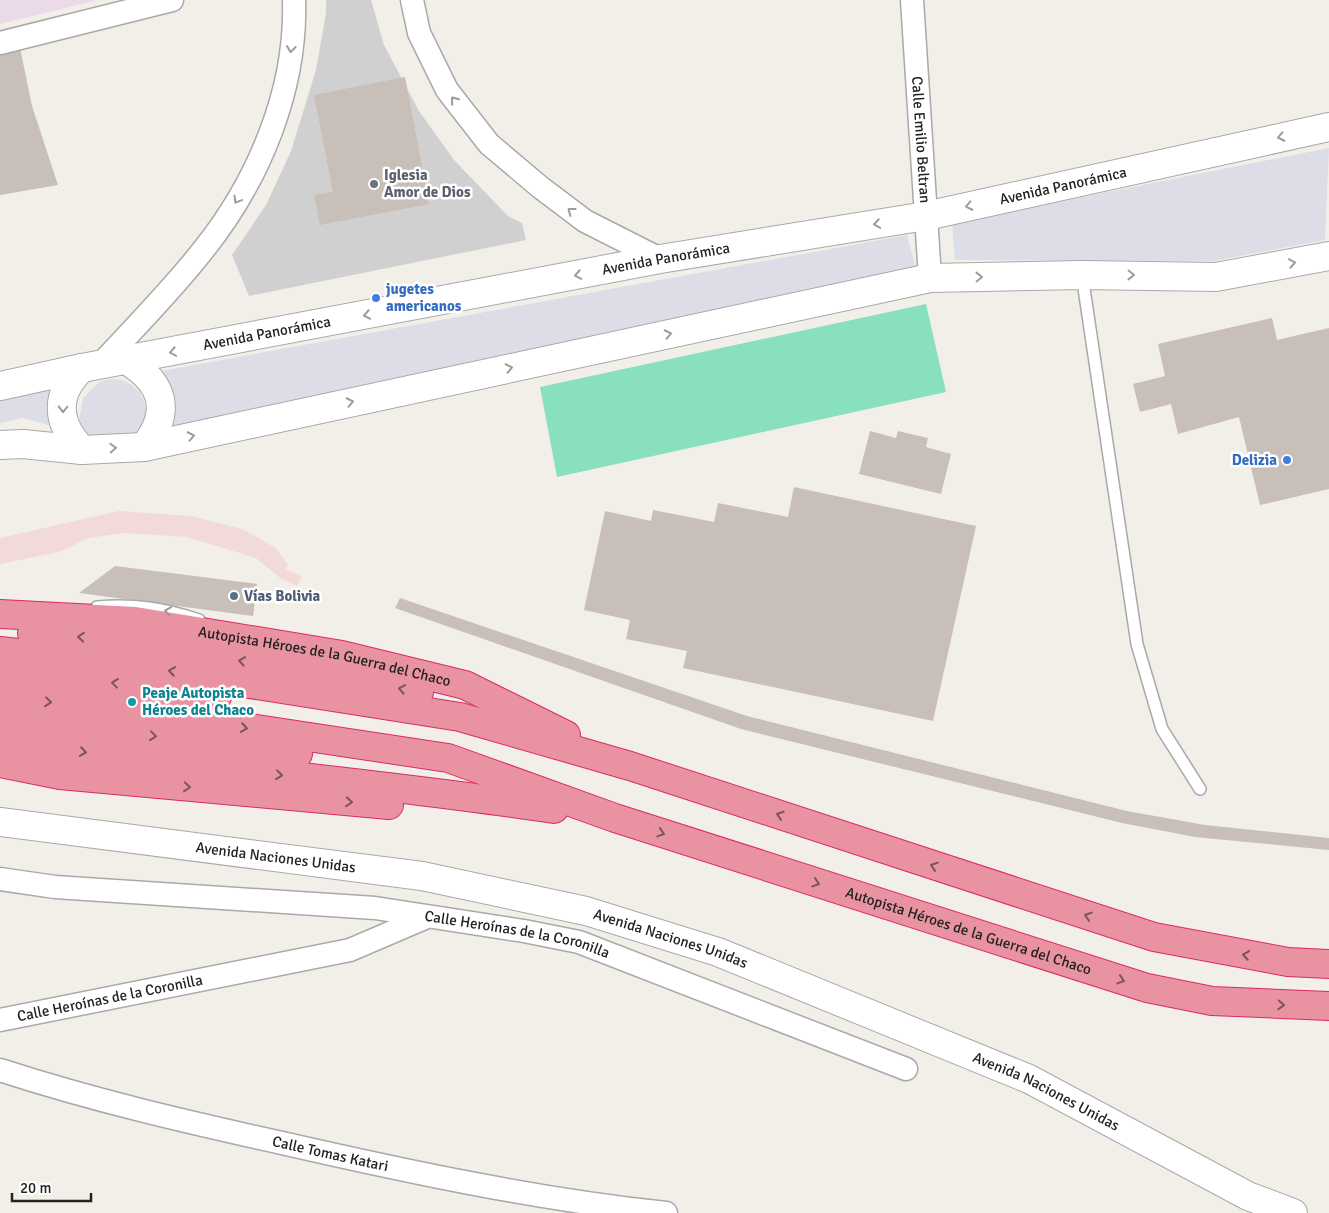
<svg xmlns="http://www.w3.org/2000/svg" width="1329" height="1213" viewBox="0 0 1329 1213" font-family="Signika,sans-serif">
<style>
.commercial{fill:#f2dad9}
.industrial{fill:#ebdbe8}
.religious{fill:#d0d0d0}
.pitch{fill:#88e0be}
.plaza{fill:#dddde8}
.building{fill:#c7bfb8}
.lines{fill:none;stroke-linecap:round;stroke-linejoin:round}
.service-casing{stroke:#a9a9a9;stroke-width:14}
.minor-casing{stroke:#a9a9a9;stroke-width:25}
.tertiary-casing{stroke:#a9a9a9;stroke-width:30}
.motorway-casing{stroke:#dc2a67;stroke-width:30}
.service{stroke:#fff;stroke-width:11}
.minor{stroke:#fff;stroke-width:22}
.tertiary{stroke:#fff;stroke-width:28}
.motorway{stroke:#e892a2;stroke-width:28}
.oneway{stroke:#9c9c9c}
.oneway2{stroke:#7b545c}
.worship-dot{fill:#6b7280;stroke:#fff;stroke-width:2}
.shop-dot{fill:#3f7fe0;stroke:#fff;stroke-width:2}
.service-dot{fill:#5c6f8a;stroke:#fff;stroke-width:2}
.culture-dot{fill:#0f9aa8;stroke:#fff;stroke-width:2}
.labels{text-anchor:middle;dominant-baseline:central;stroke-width:5;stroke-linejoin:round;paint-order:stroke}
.street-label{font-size:15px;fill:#222;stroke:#fff}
.worship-label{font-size:15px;font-weight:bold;fill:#5b616d;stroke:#fff;text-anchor:start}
.shop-label{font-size:15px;font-weight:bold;fill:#366cbe;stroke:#fff;text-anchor:start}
.service-label{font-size:15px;font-weight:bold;fill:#4e5e75;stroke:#fff;text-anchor:start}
.culture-label{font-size:15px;font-weight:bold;fill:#0d838f;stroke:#fff;text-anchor:start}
</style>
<rect width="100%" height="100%" fill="#f2efe9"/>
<!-- commercial -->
<path class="commercial" d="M119,511L191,516L242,529L276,548L288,565L286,569L302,577L297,586L280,578L256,558L187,537L123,533L89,538L59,552L0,564V538Z"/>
<!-- industrial -->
<path class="industrial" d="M0,0H98L0,24Z"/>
<!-- religious -->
<path class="religious" d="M326,0H371L384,45L419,111L454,160L508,216L522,223L526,240L249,296L232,255L266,205L291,151L316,70L326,13Z"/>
<!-- pitch -->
<path class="pitch" d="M926,304L946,392L557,477L540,387Z"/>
<!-- plaza -->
<g class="plaza">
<path d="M1329,148L1325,240L1213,261L955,260L952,223Z"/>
<path d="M907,235L916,268L173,426L175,414L173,402L156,372Z"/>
<path d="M110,379L122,380L132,385L140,393L145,404L147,415L139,435L90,439L83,430L79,420L83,398L99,382Z"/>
<path d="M52,389L46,407L52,426L23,418L0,423V401Z"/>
</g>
<!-- building -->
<g class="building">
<path d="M19,43L32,106L58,185L0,195V47Z"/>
<path d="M405,77L429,204L320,225L314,195L333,192L314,95Z"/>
<path d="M1272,318L1277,340L1329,328V489L1260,505L1239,417L1178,434L1171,404L1140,412L1133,384L1165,376L1158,344Z"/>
<path d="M870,431L896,438L898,431L928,438L926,447L951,454L941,494L859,474Z"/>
<path d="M794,487L976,526L933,721L683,668L687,651L626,639L630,620L584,610L605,511L651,521L653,510L714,522L718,503L788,517Z"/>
<path d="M115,566L257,584L253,616L79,593Z"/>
<path d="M400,598L747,716L1127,811L1205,825L1329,838V850L1195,837L1122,823L741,729L395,608Z"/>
</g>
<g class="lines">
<!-- service casing -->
<g class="service-casing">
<g id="service">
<path d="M1082,275L1137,644L1162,729L1200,789"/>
<path d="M97,607C134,604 164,608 199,620"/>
</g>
</g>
<!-- minor casing -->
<g class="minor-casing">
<g id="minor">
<path d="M412,0L419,33L447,90L489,144L540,187L585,221L660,259"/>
<path id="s1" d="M912,0L930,278"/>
<path d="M0,43L172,0"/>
<path d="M100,365C135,327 172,290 204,249C259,180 297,89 294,0"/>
<path id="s2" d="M0,879L55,887L375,908L524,931L579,942L906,1069"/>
<path id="s3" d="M0,1020L350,950L427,917"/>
<path id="s4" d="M0,1070C92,1100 187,1122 282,1143C409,1172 536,1199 666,1213"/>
</g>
</g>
<!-- tertiary casing -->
<g class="tertiary-casing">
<g id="tertiary">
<path d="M128,361C164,384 172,412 144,447"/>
<path id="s5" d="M0,386L82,368L660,259L926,216L1329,127"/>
<path d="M0,445L23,444L82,450L144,447L930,278L1082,275L1216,277L1329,256"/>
<path d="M82,450C56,423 54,394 82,368"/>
<path id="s6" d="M0,822L422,876L586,911L718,952L1029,1079L1248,1196L1293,1213"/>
</g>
</g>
<!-- motorway casing -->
<g class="motorway-casing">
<g id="motorway">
<path id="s7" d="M0,614L135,621L342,655L465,685L566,735"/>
<path d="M32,633C162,644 291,667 419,692"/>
<path d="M0,651L129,665L460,717L630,766L1154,937L1288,962L1329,964"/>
<path d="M9,671L217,697"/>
<path id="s8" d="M0,696L123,709L448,758L615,818L1147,988L1212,1001L1329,1006"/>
<path d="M0,718L298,754"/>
<path d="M0,740C184,767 370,781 554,809"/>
<path d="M0,763L60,775L389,805"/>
</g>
</g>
<!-- service -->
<use href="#service" class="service"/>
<!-- minor -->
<use href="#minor" class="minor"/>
<!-- tertiary -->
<use href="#tertiary" class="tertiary"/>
<!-- motorway -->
<use href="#motorway" class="motorway"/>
</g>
<!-- one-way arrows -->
<defs><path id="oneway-chevron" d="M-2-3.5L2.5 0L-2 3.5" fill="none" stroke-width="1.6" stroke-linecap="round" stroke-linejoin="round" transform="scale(1.25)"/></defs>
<g class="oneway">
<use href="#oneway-chevron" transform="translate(291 49) rotate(96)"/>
<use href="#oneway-chevron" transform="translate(454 100) rotate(-128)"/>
<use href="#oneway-chevron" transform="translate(1281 137) rotate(168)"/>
<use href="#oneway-chevron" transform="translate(237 200) rotate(121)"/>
<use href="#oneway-chevron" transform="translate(969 206) rotate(168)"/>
<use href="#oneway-chevron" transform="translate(571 211) rotate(-143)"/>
<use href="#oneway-chevron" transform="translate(877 224) rotate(171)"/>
<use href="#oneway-chevron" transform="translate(1292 263) rotate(-11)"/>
<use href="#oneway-chevron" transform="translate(578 275) rotate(169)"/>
<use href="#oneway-chevron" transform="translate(1131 275) rotate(1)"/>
<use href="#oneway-chevron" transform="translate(979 277) rotate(-1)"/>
<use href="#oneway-chevron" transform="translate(367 315) rotate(169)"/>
<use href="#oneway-chevron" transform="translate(668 334) rotate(-12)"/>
<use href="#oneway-chevron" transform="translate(173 352) rotate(169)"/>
<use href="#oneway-chevron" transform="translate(509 368) rotate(-12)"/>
<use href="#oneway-chevron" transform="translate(350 402) rotate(-12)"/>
<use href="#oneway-chevron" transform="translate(63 409) rotate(91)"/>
<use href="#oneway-chevron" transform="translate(191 436) rotate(-12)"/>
<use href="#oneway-chevron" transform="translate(113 448) rotate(-3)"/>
<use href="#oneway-chevron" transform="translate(168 611) rotate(-171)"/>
</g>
<g class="oneway2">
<use href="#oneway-chevron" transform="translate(81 637) rotate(-175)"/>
<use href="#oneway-chevron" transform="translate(242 661) rotate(-171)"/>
<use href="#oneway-chevron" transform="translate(172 671) rotate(-171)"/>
<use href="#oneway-chevron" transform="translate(115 683) rotate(-173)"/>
<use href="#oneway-chevron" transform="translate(402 689) rotate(-169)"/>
<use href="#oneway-chevron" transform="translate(48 702) rotate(6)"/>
<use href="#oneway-chevron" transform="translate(244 728) rotate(9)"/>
<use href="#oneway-chevron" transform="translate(153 736) rotate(7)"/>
<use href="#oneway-chevron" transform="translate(83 752) rotate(8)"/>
<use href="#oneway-chevron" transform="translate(279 775) rotate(6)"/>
<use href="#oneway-chevron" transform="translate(187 787) rotate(5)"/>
<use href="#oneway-chevron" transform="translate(349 802) rotate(5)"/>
<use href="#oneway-chevron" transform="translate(780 815) rotate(-162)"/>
<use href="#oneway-chevron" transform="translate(661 833) rotate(18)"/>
<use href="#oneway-chevron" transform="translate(934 866) rotate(-162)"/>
<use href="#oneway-chevron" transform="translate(816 883) rotate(18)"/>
<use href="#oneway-chevron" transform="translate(1088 916) rotate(-162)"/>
<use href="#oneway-chevron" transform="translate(1246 955) rotate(-171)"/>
<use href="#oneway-chevron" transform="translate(1121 980) rotate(18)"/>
<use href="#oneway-chevron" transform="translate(1281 1005) rotate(3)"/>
</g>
<!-- markers -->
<circle class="worship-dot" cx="374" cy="184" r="5"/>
<g class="shop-dot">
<circle cx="376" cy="298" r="5"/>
<circle cx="1287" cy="460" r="5"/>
</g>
<circle class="service-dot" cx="234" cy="596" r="5"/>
<circle class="culture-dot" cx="132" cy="702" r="5"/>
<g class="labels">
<!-- street labels -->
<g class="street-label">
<text stroke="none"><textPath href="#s1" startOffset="140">Calle Emilio Beltran</textPath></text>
<text stroke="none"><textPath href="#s5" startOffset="1082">Avenida Panorámica</textPath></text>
<text stroke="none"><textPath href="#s5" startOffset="678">Avenida Panorámica</textPath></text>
<text stroke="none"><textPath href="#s5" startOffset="272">Avenida Panorámica</textPath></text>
<text stroke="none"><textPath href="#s7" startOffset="328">Autopista Héroes de la Guerra del Chaco</textPath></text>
<text stroke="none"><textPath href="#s6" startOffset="278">Avenida Naciones Unidas</textPath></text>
<text stroke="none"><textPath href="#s8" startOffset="1001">Autopista Héroes de la Guerra del Chaco</textPath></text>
<text stroke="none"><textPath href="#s2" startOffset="521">Calle Heroínas de la Coronilla</textPath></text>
<text stroke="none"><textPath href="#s6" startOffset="682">Avenida Naciones Unidas</textPath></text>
<text stroke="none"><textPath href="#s3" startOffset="112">Calle Heroínas de la Coronilla</textPath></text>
<text stroke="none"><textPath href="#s6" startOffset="1088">Avenida Naciones Unidas</textPath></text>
<text stroke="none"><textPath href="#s4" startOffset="341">Calle Tomas Katari</textPath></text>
</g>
<!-- worship labels -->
<g class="worship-label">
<text x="384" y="175">Iglesia<tspan x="384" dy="17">Amor de Dios</tspan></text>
</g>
<!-- shop labels -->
<g class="shop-label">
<text x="386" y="289">jugetes<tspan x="386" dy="17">americanos</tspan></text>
<text x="1277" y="460" text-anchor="end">Delizia</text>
</g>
<!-- service labels -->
<g class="service-label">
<text x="244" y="596">Vías Bolivia</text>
</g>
<!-- culture labels -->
<g class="culture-label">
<text x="142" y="693">Peaje Autopista<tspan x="142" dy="17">Héroes del Chaco</tspan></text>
</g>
</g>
<!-- scale -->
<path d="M12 1193v8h79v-8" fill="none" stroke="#222222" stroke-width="2.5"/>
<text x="20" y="1193" font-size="15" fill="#222222" stroke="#ffffff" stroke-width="4" paint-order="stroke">20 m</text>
</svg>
